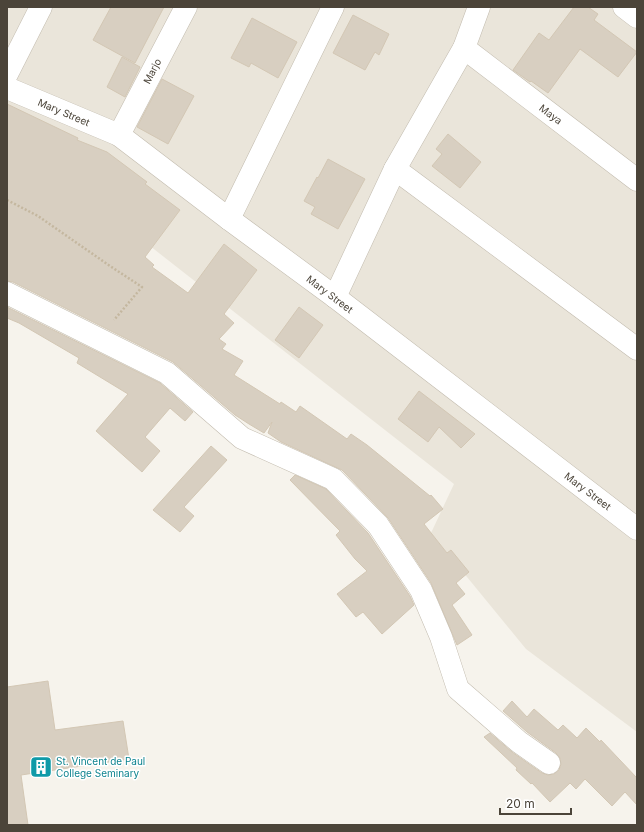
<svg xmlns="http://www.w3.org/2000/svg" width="644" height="832" viewBox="0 0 644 832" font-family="Inter,sans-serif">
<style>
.residential{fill:#eae5da}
.building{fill:#d8cfc1;stroke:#d3c7b4}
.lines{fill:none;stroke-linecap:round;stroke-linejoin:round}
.minor-casing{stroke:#c2bbae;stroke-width:23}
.path{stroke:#c4b79f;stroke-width:2.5;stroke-dasharray:2 2;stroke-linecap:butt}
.minor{stroke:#fff;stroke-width:22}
.labels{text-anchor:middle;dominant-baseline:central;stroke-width:3;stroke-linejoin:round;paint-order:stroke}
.street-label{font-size:10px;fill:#4b4439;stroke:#fff}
.culture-label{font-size:10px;fill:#0d838f;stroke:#fff;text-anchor:start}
</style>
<rect width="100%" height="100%" fill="#f6f3ec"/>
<!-- residential -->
<path class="residential" d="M7,7H637V732L526,649L431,533L454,484L81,192L7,165Z"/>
<!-- building -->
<g class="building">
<path d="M111,7H164L135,63L93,40Z"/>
<path d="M574,7H588L598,14L594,20L637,52L618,77L580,49L548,93L531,81L530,82L513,70L539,33L549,40Z"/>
<path d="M353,15L389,34L379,55L375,52L365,70L333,53Z"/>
<path d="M252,18L297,42L278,78L251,63L249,67L231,58Z"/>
<path d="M122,57L140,67L125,97L107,87Z"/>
<path d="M162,79L194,96L168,144L137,127Z"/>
<path d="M7,104L78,138L77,140L107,152L147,182L145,184L180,210L145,257L154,265L152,267L188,293L224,244L257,270L224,314L234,323L219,339L226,344L222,349L243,361L234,375L280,404L281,402L296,412L300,406L347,439L351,434L367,445L430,496L431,495L443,509L424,524L447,553L451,550L469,572L456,583L465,594L452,605L472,635L457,645L431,583L388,518L342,470L281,442L268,433L272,422L264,433L249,424L235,415L173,362L13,282L7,281Z"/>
<path d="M448,134L481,162L460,188L432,166L442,154L436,149Z"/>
<path d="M328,159L365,179L338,229L311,214L315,207L304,201L317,177L318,178Z"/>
<path d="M7,307L160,383L193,412L185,421L170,408L145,437L160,451L142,472L96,431L128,394L77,363L79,358L19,323L7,318Z"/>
<path d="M299,307L323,325L299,358L275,340Z"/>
<path d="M419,391L475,434L461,448L439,427L428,442L398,419Z"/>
<path d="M211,446L227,460L184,507L194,516L180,532L153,510Z"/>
<path d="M295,475L326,489L368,533L410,596L414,605L382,634L363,612L356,617L337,594L367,571L355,559L336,535L340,531L290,480Z"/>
<path d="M48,681L55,730L123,721L129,759L21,775L28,825H7V687Z"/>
<path d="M512,701L527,717L534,709L558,730L563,725L577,738L586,728L600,742L601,740L637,778V805L625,792L612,806L585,779L576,789L570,783L550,802L532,783L531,784L516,770L517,768L484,737L490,733L512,752L542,773L548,775L554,774L559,770L561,764L560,758L556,753L527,732L503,711Z"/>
</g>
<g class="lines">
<!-- minor casing -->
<g class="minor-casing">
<g id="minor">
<path d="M624,7L637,17"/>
<path d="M464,48L637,180"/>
<path d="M7,74L41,7"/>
<path d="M7,88L119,135L229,219L335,297L637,529"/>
<path d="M119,135L186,7"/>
<path d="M395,169L637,349"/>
<path d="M229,219L333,7"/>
<path d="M7,293L167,373L242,438L333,479L378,525L421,590L441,637L458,689L519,742L549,763"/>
<path d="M335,297L395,169L464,48L479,7"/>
</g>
</g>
<!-- path -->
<path class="path" d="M7,200L38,216L110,266L142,287L114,320"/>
<!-- minor -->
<use href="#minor" class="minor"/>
</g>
<!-- icons -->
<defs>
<g id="building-square" transform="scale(1.15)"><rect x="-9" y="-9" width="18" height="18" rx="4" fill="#0f9aa8" stroke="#fff"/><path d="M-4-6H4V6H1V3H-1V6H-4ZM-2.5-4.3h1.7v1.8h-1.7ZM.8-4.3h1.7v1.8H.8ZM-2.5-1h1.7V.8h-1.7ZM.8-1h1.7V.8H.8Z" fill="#fff"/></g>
</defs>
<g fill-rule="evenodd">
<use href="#building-square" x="41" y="767"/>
</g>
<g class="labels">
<!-- street labels -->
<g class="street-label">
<text transform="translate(152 71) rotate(-63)">Marjo</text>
<text transform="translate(64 112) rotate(23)">Mary Street</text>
<text transform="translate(551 114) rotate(37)">Maya</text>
<text transform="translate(330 294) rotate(37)">Mary Street</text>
<text transform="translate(588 491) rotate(37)">Mary Street</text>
</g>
<!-- culture labels -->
<g class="culture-label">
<text x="56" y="761">St. Vincent de Paul<tspan x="56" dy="12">College Seminary</tspan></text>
</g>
</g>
<!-- border -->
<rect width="644" height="832" fill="none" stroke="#4b4439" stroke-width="16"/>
<!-- scale -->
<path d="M500 808v6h71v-6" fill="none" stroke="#4b4439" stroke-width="2"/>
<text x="506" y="808" font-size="12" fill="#4b4439" stroke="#ffffff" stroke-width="3" paint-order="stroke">20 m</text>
</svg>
